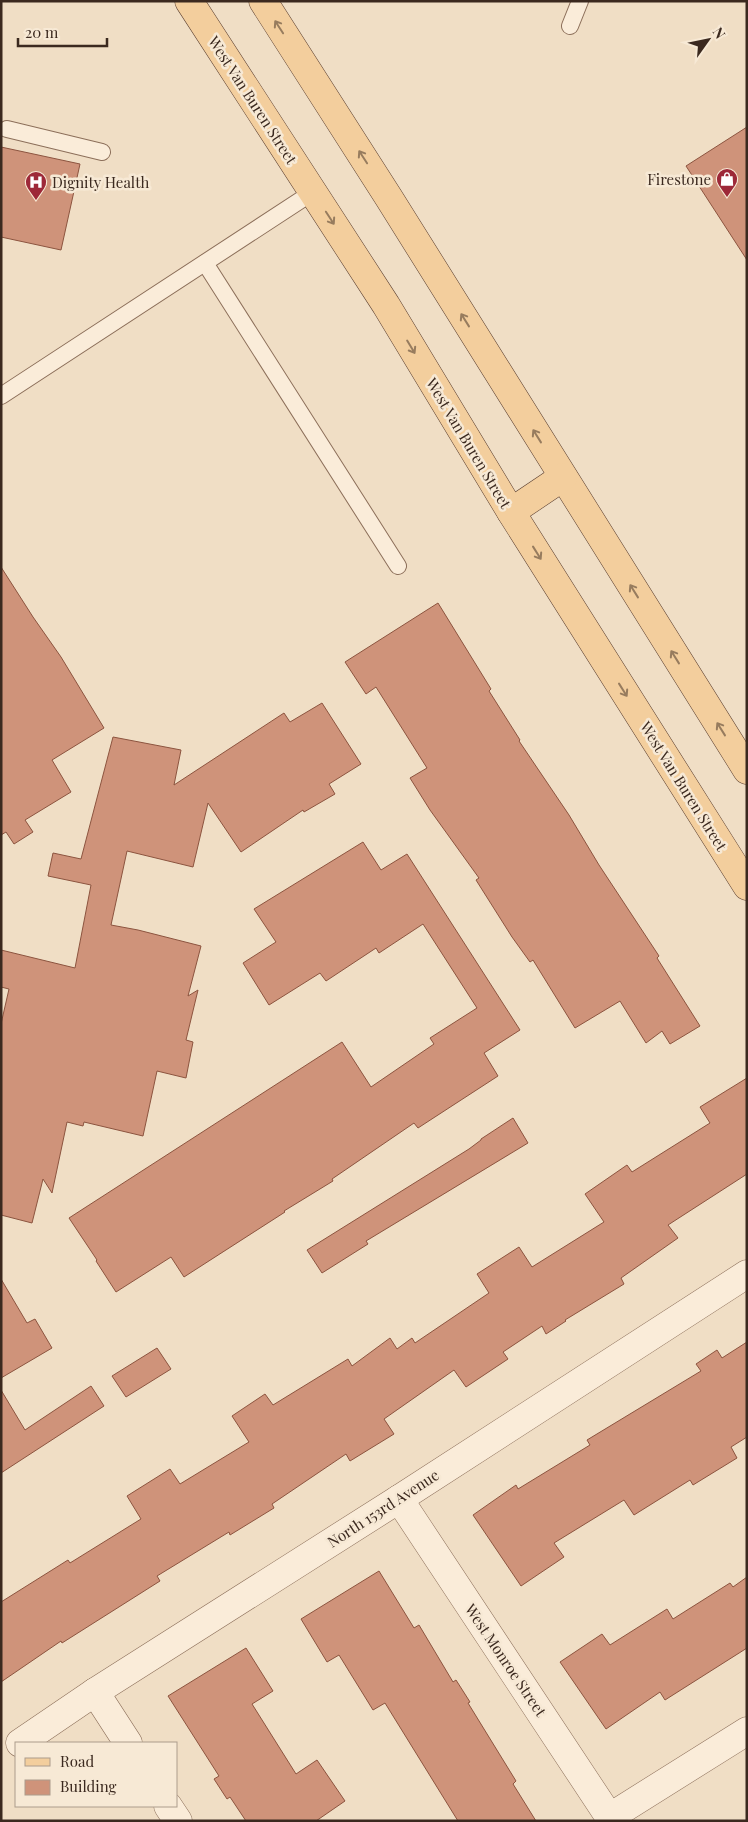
<svg xmlns="http://www.w3.org/2000/svg" width="748" height="1822" viewBox="0 0 748 1822" font-family="'Playfair Display',serif">
<style>
.building{fill:#cf937a;stroke:#8c543f}
.lines{fill:none;stroke-linecap:round;stroke-linejoin:round}
.lane-casing{stroke:#8c6f5a;stroke-width:18}
.street-casing{stroke:#8c6f5a;stroke-width:29}
.primary-casing{stroke:#593d2f;stroke-width:29}
.lane{stroke:#faecd9;stroke-width:16}
.street{stroke:#faecd9;stroke-width:28}
.primary{stroke:#f3ce9d;stroke-width:28}
.oneway{stroke:#977c5e}
.labels{text-anchor:middle;dominant-baseline:central;stroke-width:5;stroke-linejoin:round;paint-order:stroke}
.street-label{font-size:15px;fill:#3b291f;stroke:#f7e9d5}
.poi-label{font-size:15px;fill:#3b291f;stroke:#f7e9d5;text-anchor:end}
</style>
<rect width="100%" height="100%" fill="#f0dec5"/>
<!-- building -->
<g class="building">
<path d="M747,127V260L686,166Z"/>
<path d="M1,147L80,164L61,250L1,237Z"/>
<path d="M1,567L33,617L61,657L104,728L52,760L71,792L25,820L33,832L14,844L6,832L1,835Z"/>
<path d="M438,603L491,689L489,691L520,740L519,741L569,815L599,865L659,956L657,958L700,1026L670,1044L662,1031L646,1043L620,1001L575,1028L533,960L530,962L512,937L476,880L479,878L430,810L410,778L427,768L376,687L366,694L345,662Z"/>
<path d="M322,703L361,764L329,784L335,794L304,812L303,810L241,852L208,803L193,867L127,851L111,925L138,930L201,946L188,996L198,990L186,1040L193,1042L186,1078L157,1071L143,1136L84,1122L83,1126L67,1122L52,1193L43,1179L32,1223L1,1215V1024L9,989L1,987V950L75,968L91,885L48,876L53,853L81,859L113,737L181,750L174,785L284,713L290,722Z"/>
<path d="M363,842L381,870L407,854L520,1030L484,1053L498,1076L418,1128L414,1123L332,1179L333,1181L284,1211L285,1212L184,1277L171,1257L116,1292L96,1261L97,1260L69,1218L342,1042L371,1087L434,1044L430,1038L477,1008L423,924L379,953L376,948L326,981L320,973L269,1005L243,963L276,942L254,909Z"/>
<path d="M747,1078V1174L668,1225L678,1238L621,1278L624,1284L565,1320L566,1321L546,1334L542,1326L503,1352L508,1359L466,1387L454,1370L384,1419L394,1434L350,1461L346,1454L272,1504L274,1508L230,1535L229,1532L157,1576L160,1581L62,1643L61,1641L1,1682V1602L68,1560L70,1563L141,1519L127,1496L170,1469L180,1484L249,1442L232,1416L265,1394L273,1405L348,1359L352,1366L390,1338L397,1349L412,1338L415,1343L489,1293L477,1274L519,1247L532,1267L604,1222L585,1194L627,1165L632,1172L710,1123L700,1107Z"/>
<path d="M513,1118L528,1143L366,1241L368,1244L322,1273L307,1250L469,1149L481,1140V1139Z"/>
<path d="M1,1279L27,1323L35,1319L52,1348L1,1378Z"/>
<path d="M747,1342V1437L731,1447L737,1458L693,1485L690,1480L634,1515L624,1500L554,1543L564,1557L521,1586L473,1515L516,1485L518,1489L590,1445L587,1440L701,1371L696,1364L717,1350L722,1358Z"/>
<path d="M157,1348L171,1369L126,1397L112,1376Z"/>
<path d="M91,1386L104,1406L1,1473V1390L25,1430Z"/>
<path d="M379,1571L414,1628L419,1625L453,1682L456,1680L470,1702L468,1703L516,1781L513,1784L536,1821H458L385,1703L373,1710L339,1655L327,1662L301,1619Z"/>
<path d="M747,1577V1648L665,1700L660,1692L606,1729L560,1662L602,1634L610,1645L667,1609L673,1619L730,1583L733,1587Z"/>
<path d="M246,1648L273,1691L252,1704L296,1774L317,1760L345,1801L316,1821H246L230,1797L227,1799L214,1779L219,1776L168,1696Z"/>
</g>
<g class="lines">
<!-- lane casing -->
<g class="lane-casing">
<g id="lane">
<path d="M570,26L580,1"/>
<path d="M7,129L102,152"/>
<path d="M205,263L398,566"/>
<path d="M1,396L313,192"/>
</g>
</g>
<!-- street casing -->
<g class="street-casing">
<g id="street">
<path d="M399,1499L612,1821"/>
<path d="M95,1692L128,1743"/>
<path d="M20,1743L95,1692L399,1499L747,1274"/>
<path d="M168,1806L178,1821"/>
<path d="M610,1817L747,1731"/>
</g>
</g>
<!-- primary casing -->
<g class="primary-casing">
<g id="primary">
<path d="M189,1L386,305L511,512L747,886"/>
<path d="M263,1L389,198L747,770"/>
<path d="M511,512L563,477"/>
</g>
</g>
<!-- lane -->
<use href="#lane" class="lane"/>
<!-- street -->
<use href="#street" class="street"/>
<!-- primary -->
<use href="#primary" class="primary"/>
</g>
<!-- one-way arrows -->
<defs><path id="oneway-shaft" d="M-6 0H5M1.5-3L5.5 0L1.5 3" fill="none" stroke-width="1.6" stroke-linecap="round" stroke-linejoin="round" transform="scale(1.25)"/></defs>
<g class="oneway">
<use href="#oneway-shaft" transform="translate(279 27) rotate(-123)"/>
<use href="#oneway-shaft" transform="translate(363 157) rotate(-123)"/>
<use href="#oneway-shaft" transform="translate(330 218) rotate(57)"/>
<use href="#oneway-shaft" transform="translate(465 320) rotate(-122)"/>
<use href="#oneway-shaft" transform="translate(411 347) rotate(59)"/>
<use href="#oneway-shaft" transform="translate(537 436) rotate(-122)"/>
<use href="#oneway-shaft" transform="translate(537 553) rotate(58)"/>
<use href="#oneway-shaft" transform="translate(634 591) rotate(-122)"/>
<use href="#oneway-shaft" transform="translate(675 657) rotate(-122)"/>
<use href="#oneway-shaft" transform="translate(623 690) rotate(58)"/>
<use href="#oneway-shaft" transform="translate(721 729) rotate(-122)"/>
</g>
<!-- icons -->
<defs>
<g id="shop-pin" transform="scale(1.125)"><path d="M0 17L-7.5 6A9.5 9.5 0 1 1 7.5 6Z" fill="#9d2838" stroke="#f7e9d5"/><path d="M-5-2.5h2.3a2.7 3.5 0 0 1 5.4 0H5L5.5 6h-11ZM-1.5-2.5h3a1.5 2.3 0 0 0-3 0Z" fill="#fff"/></g>
<g id="hospital-pin" transform="scale(1.125)"><path d="M0 17L-7.5 6A9.5 9.5 0 1 1 7.5 6Z" fill="#9d2838" stroke="#f7e9d5"/><path d="M-5-5h3v3.5h4V-5h3V5h-3V1.5h-4V5h-3Z" fill="#fff"/></g>
</defs>
<g fill-rule="evenodd">
<use href="#shop-pin" x="727" y="179"/>
<use href="#hospital-pin" x="36" y="182"/>
</g>
<g class="labels">
<!-- street labels -->
<g class="street-label">
<text transform="translate(253 100) rotate(57)">West Van Buren Street</text>
<text transform="translate(469 443) rotate(59)">West Van Buren Street</text>
<text transform="translate(684 786) rotate(58)">West Van Buren Street</text>
<text transform="translate(383 1508) rotate(-33)">North 153rd Avenue</text>
<text transform="translate(506 1660) rotate(56)">West Monroe Street</text>
</g>
<!-- poi labels -->
<g class="poi-label">
<text x="711" y="179">Firestone</text>
<text x="52" y="182" text-anchor="start">Dignity Health</text>
</g>
</g>
<!-- border -->
<rect width="748" height="1822" fill="none" stroke="#3b291f" stroke-width="5"/>
<!-- legend -->
<rect x="15" y="1742" width="162" height="65" fill="#f7e9d5" stroke="#ac9c8c"/>
<rect x="25" y="1758" width="25" height="8" fill="#f3ce9d" stroke="#ac9c8c"/>
<text x="60" y="1767" font-size="15" fill="#3b291f">Road</text>
<rect x="25" y="1780" width="25" height="15" fill="#cf937a" stroke="#ac9c8c"/>
<text x="60" y="1792" font-size="15" fill="#3b291f">Building</text>
<!-- north arrow -->
<g transform="translate(708 40) rotate(57)" stroke="#f7e9d5" stroke-width="4" paint-order="stroke">
<path d="M0-4L9 19L0 12L-9 19Z" fill="#3b291f"/>
<text y="-8" font-size="14" font-weight="bold" text-anchor="middle" fill="#3b291f">N</text>
</g>
<!-- scale -->
<path d="M18 38v8h89v-8" fill="none" stroke="#3b291f" stroke-width="2.5"/>
<text x="25" y="38" font-size="15" fill="#3b291f" stroke="#f7e9d5" stroke-width="4" paint-order="stroke">20 m</text>
</svg>
